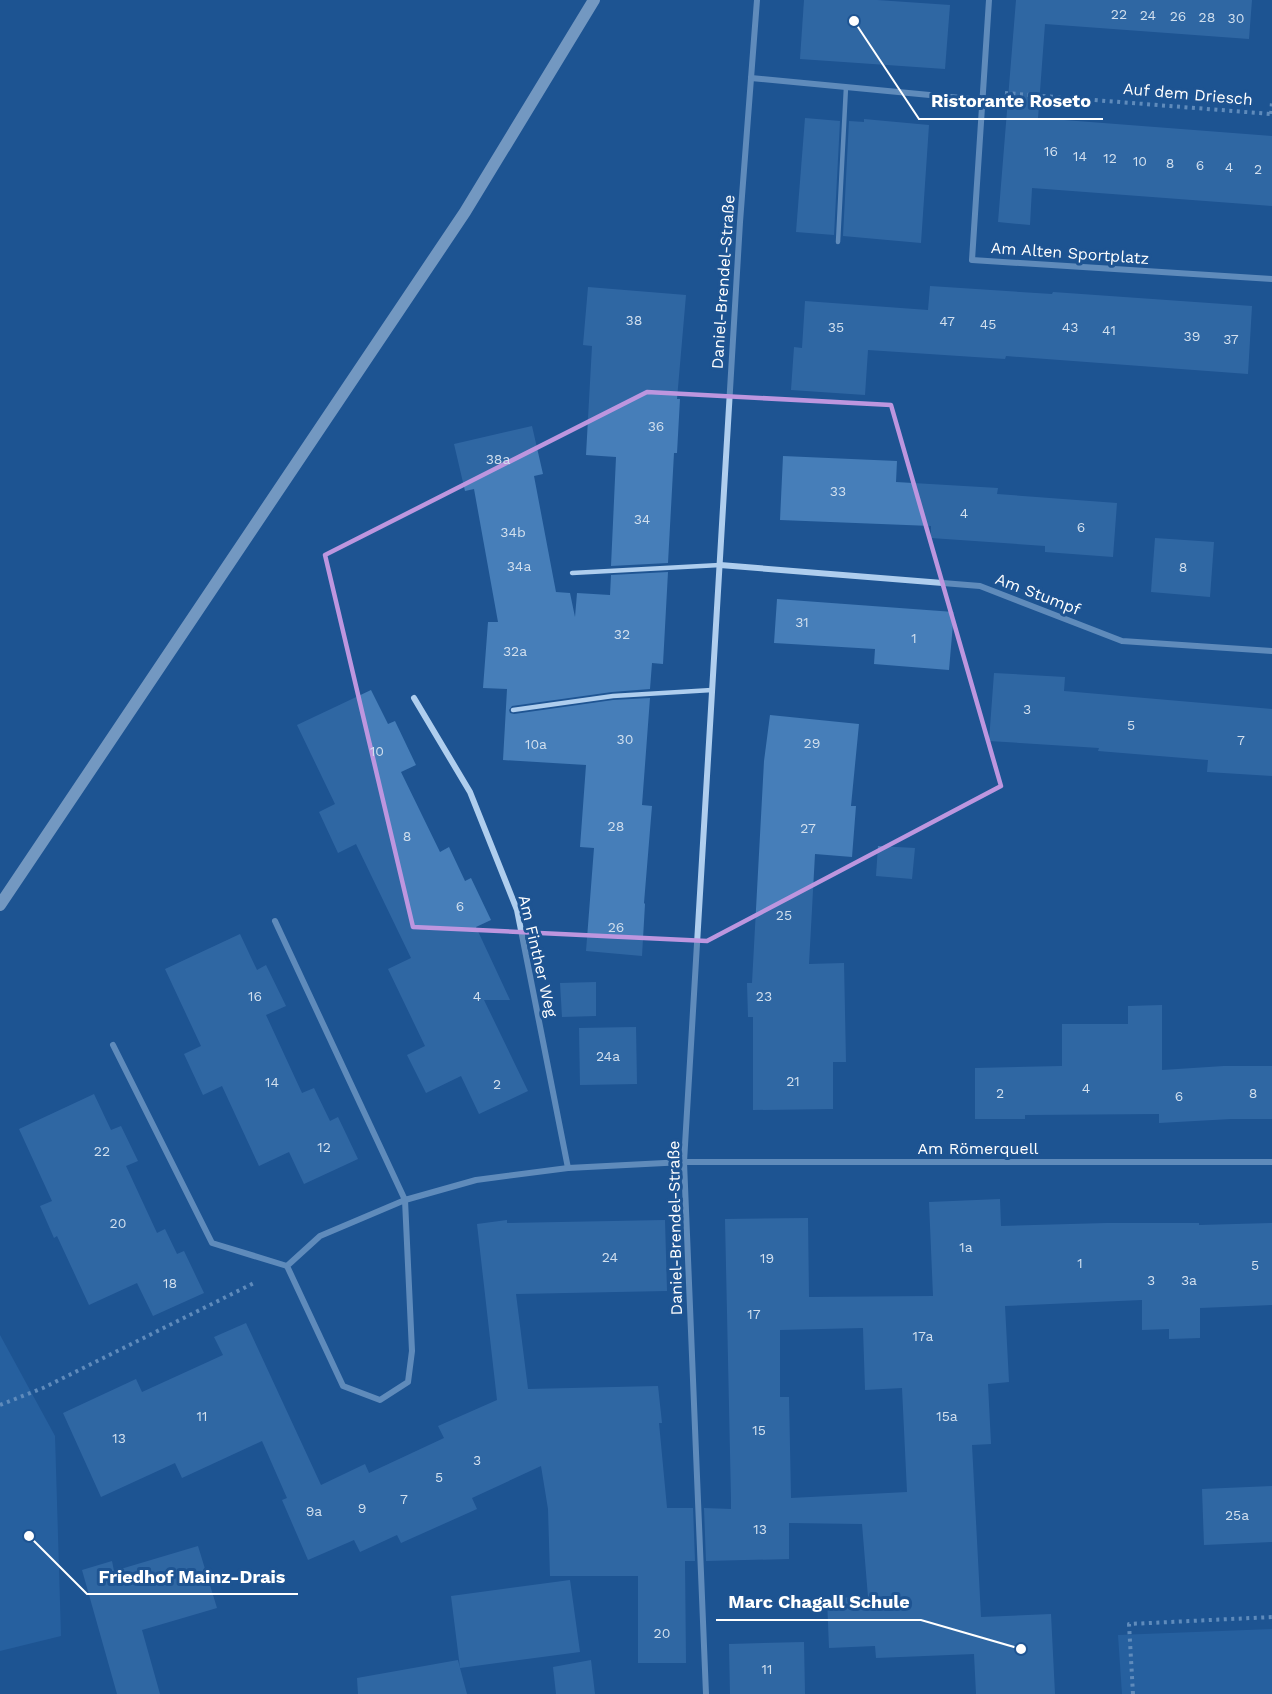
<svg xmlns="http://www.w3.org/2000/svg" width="1272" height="1694" viewBox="0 0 1272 1694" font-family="'Work Sans',sans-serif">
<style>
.green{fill:#316fb0}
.building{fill:#467eb9;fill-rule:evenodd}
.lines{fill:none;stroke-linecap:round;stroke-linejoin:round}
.path{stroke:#afceee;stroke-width:4;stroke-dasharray:3 4.5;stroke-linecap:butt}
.service{stroke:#afceee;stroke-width:4.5}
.minor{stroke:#afceee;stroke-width:6}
.secondary{stroke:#dceafa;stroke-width:12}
.marked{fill:none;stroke:#bd96df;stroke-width:4.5;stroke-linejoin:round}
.labels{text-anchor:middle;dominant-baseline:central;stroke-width:6;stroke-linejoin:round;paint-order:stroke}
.number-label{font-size:14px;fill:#d1dfee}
.street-label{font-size:16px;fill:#fff;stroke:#1e5492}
.leader{fill:none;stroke:#fff;stroke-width:2}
.callout-dot{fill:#fff;stroke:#1e5492;stroke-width:2}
.callout-label{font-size:18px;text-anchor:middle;font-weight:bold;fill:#fff;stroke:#1e5492;stroke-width:6;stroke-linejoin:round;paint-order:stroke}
</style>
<rect width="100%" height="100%" fill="#1e5492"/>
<!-- green -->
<g class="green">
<path d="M0,1335L55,1436L61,1636L0,1651Z"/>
<path d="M1272,1629V1694H1122L1118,1635Z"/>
</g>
<!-- building -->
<g class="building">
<path d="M804,0H877L950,5L945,69L800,59Z"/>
<path d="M1016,0H1252L1249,39L1045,24L1038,118L1272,136V206L1032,188L1030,225L998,222Z"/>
<path d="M805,118L840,121L834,235L796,232Z"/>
<path d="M864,119L929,125L921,243L843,236L849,121L864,122Z"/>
<path d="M930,286L1052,294L1053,292L1252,306L1248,374L1006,356L1005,359L868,350L865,395L791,390L794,347L802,348L805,301L928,310Z"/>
<path d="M588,287L686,295L677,399H680L677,453H674L668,563L611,566L616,457L586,455L592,346L583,345Z"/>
<path d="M532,426L543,474L534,476L556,592L570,593L575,617L577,593L610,595L611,575L668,572L663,664L652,663L650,689L612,692L512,706L509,710L510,713L514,714L613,700L650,698L642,805L652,806L644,903L645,904L642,956L586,951L594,848L580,847L586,765L503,760L507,689L483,688L488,622H498L474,489L465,491L454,444Z"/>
<path d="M783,456L897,461L896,482L998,488L997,494L1117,503L1113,557L1045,552V546L931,538V526L780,520Z"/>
<path d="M1155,538L1214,542L1210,597L1151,592Z"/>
<path d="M777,599L954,612L949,670L874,664L875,649L774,643Z"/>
<path d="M994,673L1065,677L1064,691L1272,709V776L1207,772L1208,760L1098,751L1099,748L989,741Z"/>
<path d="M371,690L388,724L395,721L416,765L401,772L440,852L449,847L465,881L471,878L491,920L476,927L510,1000H484L528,1091L479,1114L461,1076L426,1093L407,1055L425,1046L388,969L411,958L356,844L338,853L319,812L335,804L297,725Z"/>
<path d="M770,715L859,724L851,806H856L852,857L815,854L809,964L844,963L846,1062H833V1109L753,1110V1017H748L747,983H752L764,761Z"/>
<path d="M878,846L915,848L912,879L876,876Z"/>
<path d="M240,934L257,970L266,965L286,1006L266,1015L302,1093L314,1088L330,1121L338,1117L358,1159L304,1184L289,1152L259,1166L222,1086L203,1095L184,1054L201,1046L165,969Z"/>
<path d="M596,982V1016L562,1017L560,983Z"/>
<path d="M1162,1005V1070L1224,1066H1272V1119H1231L1159,1123V1114L1025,1115V1119H975V1068L1062,1066V1024H1128V1006Z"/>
<path d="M636,1027L637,1084L580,1085L579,1028Z"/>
<path d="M94,1094L111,1130L121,1126L138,1161L126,1166L157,1233L165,1229L177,1254L184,1251L204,1293L153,1316L137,1283L89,1305L57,1236L54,1238L40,1206L52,1201L19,1129Z"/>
<path d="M1000,1199L1001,1226L1107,1223H1199V1225L1272,1223V1305L1200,1308V1338L1169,1339V1329L1142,1330V1300L1005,1306L1009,1382L988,1384L991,1444L972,1445L981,1617L1051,1614L1055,1694H976L974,1654L876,1658L875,1646L829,1648L827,1598L868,1597L862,1524L789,1523V1559L706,1561L704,1508L731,1509V1499L725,1219L808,1218L809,1297L933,1296L929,1202ZM863,1328L865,1390L902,1388L907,1492L791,1498L789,1397H780V1330Z"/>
<path d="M507,1220V1223L665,1220L667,1291L516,1294L528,1389L658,1386L662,1423H659L667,1508H693L695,1561H685L686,1663H638V1576H550L548,1509L541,1466L472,1498L477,1509L401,1543L397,1535L360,1552L354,1540L308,1560L282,1500L287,1498L262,1441L182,1478L175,1463L101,1497L63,1413L136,1379L142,1392L223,1355L214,1337L246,1323L321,1485L365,1464L369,1473L444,1438L438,1426L497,1400L477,1224Z"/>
<path d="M1272,1486V1542L1204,1545L1202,1489Z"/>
<path d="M198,1546L217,1608L142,1630L160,1694H117L82,1570L112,1561L114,1571Z"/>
<path d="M570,1580L580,1652L460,1668L467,1694H358L357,1678L458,1660L460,1668L451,1596Z"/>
<path d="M804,1642L805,1694H730L729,1644Z"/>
<path d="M591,1660L595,1694H556L553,1667Z"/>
</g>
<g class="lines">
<!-- path -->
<g class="path">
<path d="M1005,93L1271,114"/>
<path d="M1271,114L1272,102"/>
<path d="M0,1405L43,1388L256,1282"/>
<path d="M1133,1694L1129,1624L1272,1617"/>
</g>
<!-- service -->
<g class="service">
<path d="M838,242L846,87"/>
<path d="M572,573L720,565"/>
<path d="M513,710L613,696L712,690"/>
</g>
<!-- minor -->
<g class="minor">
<path d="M989,0L972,260L1272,279"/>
<path d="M751,78L982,100"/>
<path d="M720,565L980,586L1122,641L1272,651"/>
<path d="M414,698L470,792L517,910L568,1168"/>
<path d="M275,921L405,1200L412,1351L408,1382L380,1400L343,1386L287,1266L320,1236L405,1200L476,1180L568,1168L684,1162H1272"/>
<path d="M113,1045L212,1243L287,1266"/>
<path d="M706,1694L684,1162L740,222L757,0"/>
</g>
<!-- secondary -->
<path class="secondary" d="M0,905L465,212L594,0"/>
</g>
<!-- marked area -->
<path d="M0 0H1272V1694H0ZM647,392L891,405L1001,786L707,941L413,927L325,555Z" fill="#1e5492" fill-opacity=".55" fill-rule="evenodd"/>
<path class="marked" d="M647,392L891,405L1001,786L707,941L413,927L325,555Z"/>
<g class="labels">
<!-- number labels -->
<g class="number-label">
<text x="1119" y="14">22</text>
<text x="1148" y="15">24</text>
<text x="1178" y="16">26</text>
<text x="1207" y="17">28</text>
<text x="1236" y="18">30</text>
<text x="1051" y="151">16</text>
<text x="1080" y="156">14</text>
<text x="1110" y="158">12</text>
<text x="1140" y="161">10</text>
<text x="1170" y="163">8</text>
<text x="1200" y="165">6</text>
<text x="1229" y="167">4</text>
<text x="1258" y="169">2</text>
<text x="634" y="320">38</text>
<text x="947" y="321">47</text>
<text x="988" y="324">45</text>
<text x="836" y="327">35</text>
<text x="1070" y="327">43</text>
<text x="1109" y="330">41</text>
<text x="1192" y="336">39</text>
<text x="1231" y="339">37</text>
<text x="656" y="426">36</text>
<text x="498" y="459">38a</text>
<text x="838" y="491">33</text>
<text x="964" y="513">4</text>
<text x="642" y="519">34</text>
<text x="1081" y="527">6</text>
<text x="513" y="532">34b</text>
<text x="519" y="566">34a</text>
<text x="1183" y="567">8</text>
<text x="802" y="622">31</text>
<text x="622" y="634">32</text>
<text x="914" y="638">1</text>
<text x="515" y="651">32a</text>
<text x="1027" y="709">3</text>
<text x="1131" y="725">5</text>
<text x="625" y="739">30</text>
<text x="1241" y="740">7</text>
<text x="812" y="743">29</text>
<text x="536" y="744">10a</text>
<text x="377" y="751">10</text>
<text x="616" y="826">28</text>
<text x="808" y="828">27</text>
<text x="407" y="836">8</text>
<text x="460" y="906">6</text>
<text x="784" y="915">25</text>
<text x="616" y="927">26</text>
<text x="255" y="996">16</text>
<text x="477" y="996">4</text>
<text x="764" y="996">23</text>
<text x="608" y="1056">24a</text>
<text x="793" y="1081">21</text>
<text x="272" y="1082">14</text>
<text x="497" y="1084">2</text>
<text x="1086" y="1088">4</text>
<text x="1000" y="1093">2</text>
<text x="1253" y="1093">8</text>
<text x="1179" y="1096">6</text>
<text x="324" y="1147">12</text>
<text x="102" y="1151">22</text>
<text x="118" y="1223">20</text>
<text x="966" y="1247">1a</text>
<text x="610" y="1257">24</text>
<text x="767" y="1258">19</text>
<text x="1080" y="1263">1</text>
<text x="1255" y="1265">5</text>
<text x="1151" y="1280">3</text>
<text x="1189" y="1280">3a</text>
<text x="170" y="1283">18</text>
<text x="754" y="1314">17</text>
<text x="923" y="1336">17a</text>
<text x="202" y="1416">11</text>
<text x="947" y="1416">15a</text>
<text x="759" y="1430">15</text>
<text x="119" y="1438">13</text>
<text x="477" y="1460">3</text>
<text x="439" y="1477">5</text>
<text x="404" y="1499">7</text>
<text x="362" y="1508">9</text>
<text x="314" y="1511">9a</text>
<text x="1237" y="1515">25a</text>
<text x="760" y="1529">13</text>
<text x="662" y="1633">20</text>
<text x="767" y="1669">11</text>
</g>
<!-- street labels -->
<g class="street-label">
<text transform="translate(1188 94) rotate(5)">Auf dem Driesch</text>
<text transform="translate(1070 253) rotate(4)">Am Alten Sportplatz</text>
<text transform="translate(723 282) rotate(-86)">Daniel-Brendel-Straße</text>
<text transform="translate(1038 594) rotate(21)">Am Stumpf</text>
<text transform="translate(538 956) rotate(77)">Am Finther Weg</text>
<text x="978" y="1148">Am Römerquell</text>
<text transform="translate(675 1228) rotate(-91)">Daniel-Brendel-Straße</text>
</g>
</g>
<!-- callouts -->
<path class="leader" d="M854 21L919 119H1103M29 1536L87 1594H298M1021 1649L921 1620H716"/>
<g class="callout-dot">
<circle cx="854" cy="21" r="6"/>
<circle cx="29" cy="1536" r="6"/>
<circle cx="1021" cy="1649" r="6"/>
</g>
<g class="callout-label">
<text x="1011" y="107">Ristorante Roseto</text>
<text x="192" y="1583">Friedhof Mainz-Drais</text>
<text x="819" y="1608">Marc Chagall Schule</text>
</g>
</svg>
